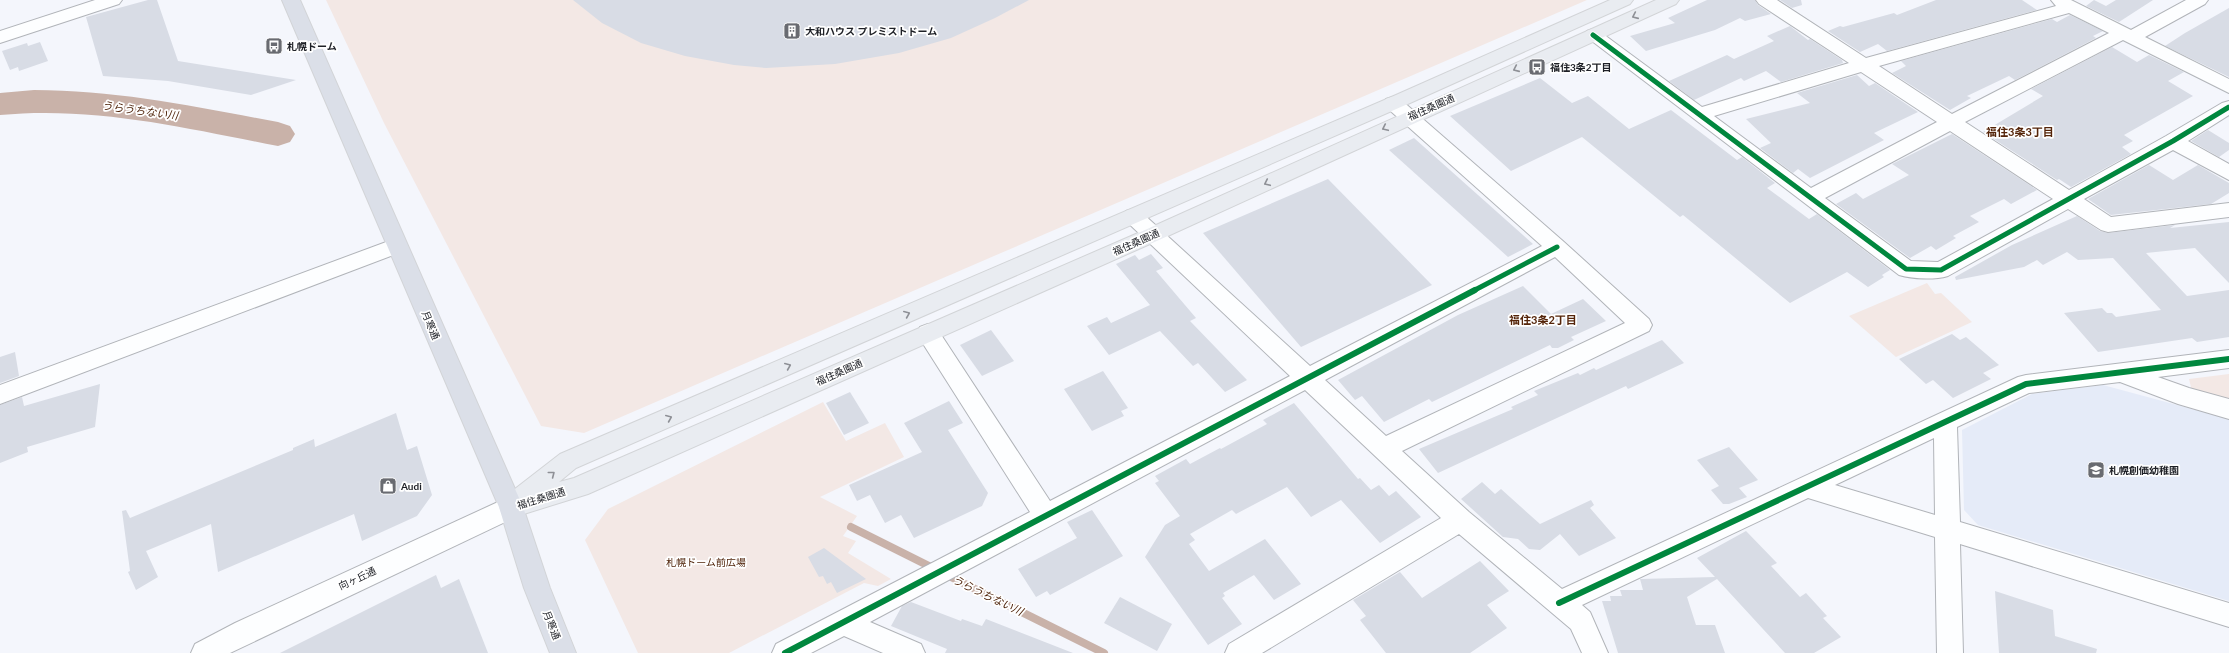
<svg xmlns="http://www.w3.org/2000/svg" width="2229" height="653" viewBox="0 0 2229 653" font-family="Lato,'Noto Sans JP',sans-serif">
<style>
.built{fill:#e5ebf8}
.green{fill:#f3e8e5}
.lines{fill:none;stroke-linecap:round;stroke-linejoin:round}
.stream{stroke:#c9b2a9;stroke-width:8}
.river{fill:#c9b2a9;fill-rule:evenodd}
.building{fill:#d8dce5}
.street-casing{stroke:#b1b4b9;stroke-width:2}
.secondary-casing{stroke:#b1b4b9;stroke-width:2}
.primary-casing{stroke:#d2d4d7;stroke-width:2}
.highway-casing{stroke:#d2d4d7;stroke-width:2}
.street{fill:#fdfeff;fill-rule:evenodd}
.secondary{fill:#fdfeff;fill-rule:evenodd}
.primary{fill:#e9ecf1;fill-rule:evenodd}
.highway{fill:#dbdfe8;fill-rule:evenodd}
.cycleway-far1-casing{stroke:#fff;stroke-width:7}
.cycleway-casing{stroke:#fff;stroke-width:9}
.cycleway-far1{stroke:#00873e;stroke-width:5}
.cycleway{stroke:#00873e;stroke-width:6}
.oneway{stroke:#8e9096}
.labels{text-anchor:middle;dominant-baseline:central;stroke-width:3.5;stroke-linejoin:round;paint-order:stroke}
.poi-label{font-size:10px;font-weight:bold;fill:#1e2026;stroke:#fff;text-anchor:start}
.street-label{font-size:10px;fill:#1e2026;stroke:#fff}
.park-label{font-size:10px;fill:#50240a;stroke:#fff}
.water-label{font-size:11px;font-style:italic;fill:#4a1e04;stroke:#fff}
.neighbourhood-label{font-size:11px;font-weight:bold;fill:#542409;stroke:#fff}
</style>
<rect width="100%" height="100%" fill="#f4f6fc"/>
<!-- built -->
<path class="built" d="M2103,385L2229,419V601L1978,525L1964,510L1962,430L2032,394Z"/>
<!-- green -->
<g class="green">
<path d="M326,0H1587L584,433L541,426L384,123Z"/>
<path d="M1927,283L1935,294L1941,293L1972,322L1896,357L1849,316Z"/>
<path d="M2229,374V401L2192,391L2189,379Z"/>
<path d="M823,402L846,441L885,423L904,457L820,497L857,516L843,536L856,541L848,553L891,579L878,586L864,583L729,653H638L585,540L608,509Z"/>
</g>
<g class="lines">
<!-- stream -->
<g class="stream">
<path d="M851,527L935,569"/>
<path d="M945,574L1104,653"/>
</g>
<!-- river -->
<path class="river" d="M34,90C117,90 197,107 278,122L290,126L295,134L290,142L278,146C185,128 95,106 0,115V93Z"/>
</g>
<!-- building -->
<g class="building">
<path d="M148,0H157L178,61L296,80L251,95L168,81L103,76L86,17Z"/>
<path d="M573,0H1029L995,18L951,38L899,53L835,64L766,68L734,65L685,56L641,43L602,23Z"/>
<path d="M1707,0H1755L1758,5L1771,14L1745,21L1740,18L1715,30L1646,51L1630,36L1675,23L1668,18Z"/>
<path d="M1780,0H1801L1802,5L1792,8Z"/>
<path d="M1936,0H2022L2037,10L1887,51L1878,44L1860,52L1828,31L1840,26L1843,27L1894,13L1897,15Z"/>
<path d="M2094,0L2106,6L2116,0H2153L2119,22L2086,6Z"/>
<path d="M2229,8V77L2165,46L2185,33Z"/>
<path d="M2070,15L2103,31L2093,36L2096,38L2015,80L2009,76L1967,96L1971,98L1950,110L1892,73L1906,66L1901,61L2052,19L2057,22Z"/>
<path d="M1790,26L1808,40L1810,39L1842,60L1843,63L1781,82L1766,71L1744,81L1741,78L1694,100L1669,81L1727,55L1734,59L1774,41L1767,36Z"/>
<path d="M40,42L48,61L19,71L18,67L10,70L2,51L27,43L28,46Z"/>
<path d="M2112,47L2137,62L2149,55L2184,72L2168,81L2193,96L2124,135L2133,141L2122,147L2131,154L2071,187L2059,179L2057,180L1983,132L2043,96L2031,89Z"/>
<path d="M1857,75L1869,86L1875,83L1918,112L1874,133L1884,140L1810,178L1798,169L1793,173L1760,148L1771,143L1746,119L1810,103L1797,93Z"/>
<path d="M1540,78L1572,103L1588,96L1629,129L1671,110L1737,160L1742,157L1775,183L1767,188L1809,219L1817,214L1890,270L1882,275L1884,277L1868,287L1847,272L1790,303L1683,215L1680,217L1582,137L1511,171L1450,116Z"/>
<path d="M2208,130L2229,143V150L2219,157L2191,141Z"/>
<path d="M1952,134L2037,190L2011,204L2004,199L1970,216L1979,222L1953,236L1956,238L1936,250L1931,246L1910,258L1836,204L1856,193L1863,199L1909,175L1892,164Z"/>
<path d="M1414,138L1533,244L1508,257L1389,150Z"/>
<path d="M2149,165L2173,180L2198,165L2229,183V193L2211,204L2111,215L2088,199Z"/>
<path d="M1328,179L1432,285L1301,347L1203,233Z"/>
<path d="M2077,216L2100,231L2108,233L2175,225L2170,228L2229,222V283L2195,248L2146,253L2187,296L2229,290V337L2197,342L2192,338L2098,352L2064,313L2102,308L2107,313H2112L2116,317L2161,310L2113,258L2078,260L2067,252L2043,265L2037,260L2024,267L1956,280L1955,277L2012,245Z"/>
<path d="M1151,254L1163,268L1156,271L1196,318L1190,321L1247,380L1225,392L1198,363L1193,366L1160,331L1109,355L1087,326L1107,317L1111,323L1150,305L1116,264L1135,255L1139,260Z"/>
<path d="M1523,286L1551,314L1583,299L1606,321L1571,337L1574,340L1558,348H1552L1550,345L1432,402L1429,399L1384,422L1362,396L1355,400L1338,380L1458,315Z"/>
<path d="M991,330L1014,361L982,376L960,345Z"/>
<path d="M1952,334L1960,340L1966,337L1999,365L1983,373L1991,379L1953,398L1933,380L1926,384L1899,359Z"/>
<path d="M1662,340L1684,363L1628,389L1626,386L1438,473L1419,449L1513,409L1511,407L1538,395L1534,391L1578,373L1580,375L1594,368L1596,370Z"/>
<path d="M15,352L19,376L0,383V357Z"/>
<path d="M1103,371L1128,408L1121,411L1124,416L1092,431L1064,389Z"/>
<path d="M100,384L95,427L27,447L28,452L0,463V405L22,397L24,406Z"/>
<path d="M850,392L869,423L844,435L826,403Z"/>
<path d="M949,401L963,423L948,430L988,493L982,506L914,538L901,515L885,523L870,495L857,501L849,485L922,452L904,423Z"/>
<path d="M1294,403L1358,479L1360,478L1371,490L1379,485L1389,496L1396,491L1421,517L1380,543L1341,500L1311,517L1287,487L1236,514L1232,510L1190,534L1195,540L1189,544L1209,571L1265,539L1301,584L1274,600L1254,575L1223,593L1225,596L1222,598L1242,624L1208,645L1145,557L1165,525L1180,516L1155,483L1159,481L1155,476L1186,459L1190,464L1220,448L1221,449L1267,424L1263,420Z"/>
<path d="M396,413L407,450L417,446L432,495L417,516L362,541L354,514L218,572L211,524L146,551L158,577L136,590L128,572L130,571L122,511L126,510L130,518L293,450V448L314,439L315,447Z"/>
<path d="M1729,447L1758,480L1739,488L1747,497L1729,504H1723L1711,490L1719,486L1697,460Z"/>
<path d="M1482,482L1495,494L1501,489L1540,524L1591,500L1594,505L1590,508L1616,538L1579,556L1560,534L1540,550L1529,549L1518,539L1503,537L1461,499Z"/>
<path d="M1092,510L1123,556L1050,595L1047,591L1036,597L1018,569L1077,538L1067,522Z"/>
<path d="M1746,531L1777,563L1771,566L1800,597L1806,593L1827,616L1823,618L1841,637L1814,653H1785L1717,579L1687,597L1696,625H1715L1725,653H1618L1602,601H1611L1610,596H1622L1620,590H1643L1640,579L1715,577L1697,558Z"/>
<path d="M824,548L866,579L837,593L831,582L827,584L823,576L819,577L808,557Z"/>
<path d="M1480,561L1509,591L1487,605L1507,628L1470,653H1386L1360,620L1366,616L1353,600L1400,572L1422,598Z"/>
<path d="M436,575L441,588L459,579L488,653H280Z"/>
<path d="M1995,591L2053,610L2055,636L2097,649L2096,653H1999Z"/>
<path d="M1120,597L1172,624L1157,651L1104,623Z"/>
<path d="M911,602L961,621L962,619L982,626L986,619L1073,653H945L947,649L891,626L902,606Z"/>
</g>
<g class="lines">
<!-- street casing -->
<g class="street-casing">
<g id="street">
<path d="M95,0H122L119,4L0,43V31Z"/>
<path d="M1756,0H1777L1866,58L2056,6L2051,0H2071L2131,30L2186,0H2208L2205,4L2145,37L2229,79V93L2123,40L1965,122L2069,190L2166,136L2222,103L2229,101V115L2188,141L2229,164V180L2173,150L2084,199L2111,217L2229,203V217L2108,232L2101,230L2068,209L1948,276C1934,280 1913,279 1899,275L1584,35L1587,31L1593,29L1599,31L1702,107L1849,63L1759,4ZM2069,13L2109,33L1952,114L1879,66ZM1861,72L1937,122L1811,188L1714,116ZM1950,131L2053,199L1938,262L1911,261L1825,198Z"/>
<path d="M1393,97L1400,99L1564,242L1649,319L1652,325L1649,331L1402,451L1469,512L1562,589L2018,377L2026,375L2229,350V368L2158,377L2189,388L2229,399V419L2178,404L2120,382L2029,393L1957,427L1960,522L2229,603V627L1960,544L1963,653H1937L1935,537L1808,498L1582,605L1590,612L1608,653H1582L1571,629L1459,534L1262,653H1225L1229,644L1441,518L1305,390L870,622L921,644L925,653H883L844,636L811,653H772L776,644L1030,512L920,339L917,333L920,327L928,324L936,327L1050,501L1290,376L1126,221L1123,216L1126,211L1133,209L1140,211L1310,366L1542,246L1386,107L1384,103L1386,99ZM1555,257L1625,323L1386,436L1325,380ZM1934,438L1935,515L1835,485Z"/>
<path d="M397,238L404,241L407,246L404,251L0,404V385Z"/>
</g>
</g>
<!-- secondary casing -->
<g class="secondary-casing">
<path id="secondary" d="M511,496L520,499L523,507L520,515L230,653H191L195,644L235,623Z"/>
</g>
<!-- primary casing -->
<g class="primary-casing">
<path id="primary" d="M1610,0H1633L1630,4L1410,103L576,468L559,482L574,478L1145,230L1656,0H1679L1676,4L1159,240L588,494L511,518L502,515L499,507L502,499L509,497L511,492L560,454L1396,95Z"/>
</g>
<!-- highway casing -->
<g class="highway-casing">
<path id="highway" d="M282,0H300L523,507L550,588L576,653H550L524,588L499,507Z"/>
</g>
<!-- street -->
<use href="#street" class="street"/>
<!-- secondary -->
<use href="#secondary" class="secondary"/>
<!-- primary -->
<use href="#primary" class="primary"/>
<!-- highway -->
<use href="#highway" class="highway"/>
<!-- cycleway-far1 casing -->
<g class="cycleway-far1-casing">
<g id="cycleway-far1">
<path d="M1593,35L1906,269L1941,270L2173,141L2229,107"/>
<path d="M1473,291L1557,247"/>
</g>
</g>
<!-- cycleway casing -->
<g class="cycleway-casing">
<g id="cycleway">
<path d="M1559,603L2026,384L2229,359"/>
<path d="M785,653L1475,290"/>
</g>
</g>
<!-- cycleway-far1 -->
<use href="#cycleway-far1" class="cycleway-far1"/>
<!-- cycleway -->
<use href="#cycleway" class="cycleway"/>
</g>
<!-- one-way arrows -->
<defs><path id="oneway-chevron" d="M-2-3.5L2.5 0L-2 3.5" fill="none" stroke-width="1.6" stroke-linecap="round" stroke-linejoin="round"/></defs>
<g class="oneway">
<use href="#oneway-chevron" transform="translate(1635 16) rotate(156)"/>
<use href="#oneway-chevron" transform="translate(1516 69) rotate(156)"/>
<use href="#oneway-chevron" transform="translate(1385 128) rotate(155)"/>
<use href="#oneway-chevron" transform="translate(1267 183) rotate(155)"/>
<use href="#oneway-chevron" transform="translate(907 314) rotate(-23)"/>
<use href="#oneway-chevron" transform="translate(788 366) rotate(-23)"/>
<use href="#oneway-chevron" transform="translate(669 418) rotate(-23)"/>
<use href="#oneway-chevron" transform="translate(552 474) rotate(-38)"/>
</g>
<!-- icons -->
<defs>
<g id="building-square" transform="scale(0.9)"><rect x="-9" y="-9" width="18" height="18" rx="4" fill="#696b71" stroke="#fff"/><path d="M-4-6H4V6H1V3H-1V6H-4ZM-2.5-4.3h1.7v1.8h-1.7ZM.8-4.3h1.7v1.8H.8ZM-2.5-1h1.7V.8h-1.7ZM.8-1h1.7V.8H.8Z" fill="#fff"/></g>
<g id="bus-square" transform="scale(0.9)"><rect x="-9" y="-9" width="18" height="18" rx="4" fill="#696b71" stroke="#fff"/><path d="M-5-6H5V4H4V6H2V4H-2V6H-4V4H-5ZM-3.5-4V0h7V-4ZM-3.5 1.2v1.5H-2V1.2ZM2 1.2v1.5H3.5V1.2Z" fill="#fff"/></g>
<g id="school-square" transform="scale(0.9)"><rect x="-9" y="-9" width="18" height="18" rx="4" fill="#696b71" stroke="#fff"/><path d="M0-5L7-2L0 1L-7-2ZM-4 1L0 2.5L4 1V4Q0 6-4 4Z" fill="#fff"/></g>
<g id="shop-square" transform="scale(0.9)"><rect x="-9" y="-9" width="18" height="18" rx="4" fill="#696b71" stroke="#fff"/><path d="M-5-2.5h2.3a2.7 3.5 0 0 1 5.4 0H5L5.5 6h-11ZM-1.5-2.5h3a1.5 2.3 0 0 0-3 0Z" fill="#fff"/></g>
</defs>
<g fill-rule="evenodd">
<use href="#building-square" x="792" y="31"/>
<use href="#bus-square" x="274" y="46"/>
<use href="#bus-square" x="1537" y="67"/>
<use href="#school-square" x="2096" y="470"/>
<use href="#shop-square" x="388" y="486"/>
</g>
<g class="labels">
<!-- poi labels -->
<g class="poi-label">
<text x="805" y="31">大和ハウス プレミストドーム</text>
<text x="287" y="46">札幌ドーム</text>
<text x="1550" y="67">福住3条2丁目</text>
<text x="2109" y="470">札幌創価幼稚園</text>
<text x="401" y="486">Audi</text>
</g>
<!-- street labels -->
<g class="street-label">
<text transform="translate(1431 107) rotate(-24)">福住桑園通</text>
<text transform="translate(1136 242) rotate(-24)">福住桑園通</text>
<text transform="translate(431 325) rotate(67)">月寒通</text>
<text transform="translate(839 372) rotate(-24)">福住桑園通</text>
<text transform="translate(541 498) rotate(-17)">福住桑園通</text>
<text transform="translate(357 578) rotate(-25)">向ヶ丘通</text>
<text transform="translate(552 625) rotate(68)">月寒通</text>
</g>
<!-- park labels -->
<g class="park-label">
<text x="706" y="562">札幌ドーム前広場</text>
</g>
<!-- water labels -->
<g class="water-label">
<text transform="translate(140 110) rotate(8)">うらうちない川</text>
<text transform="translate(988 595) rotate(26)">うらうちない川</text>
</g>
<!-- neighbourhood labels -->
<g class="neighbourhood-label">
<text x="2020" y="131">福住3条3丁目</text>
<text x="1543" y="319">福住3条2丁目</text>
</g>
</g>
</svg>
